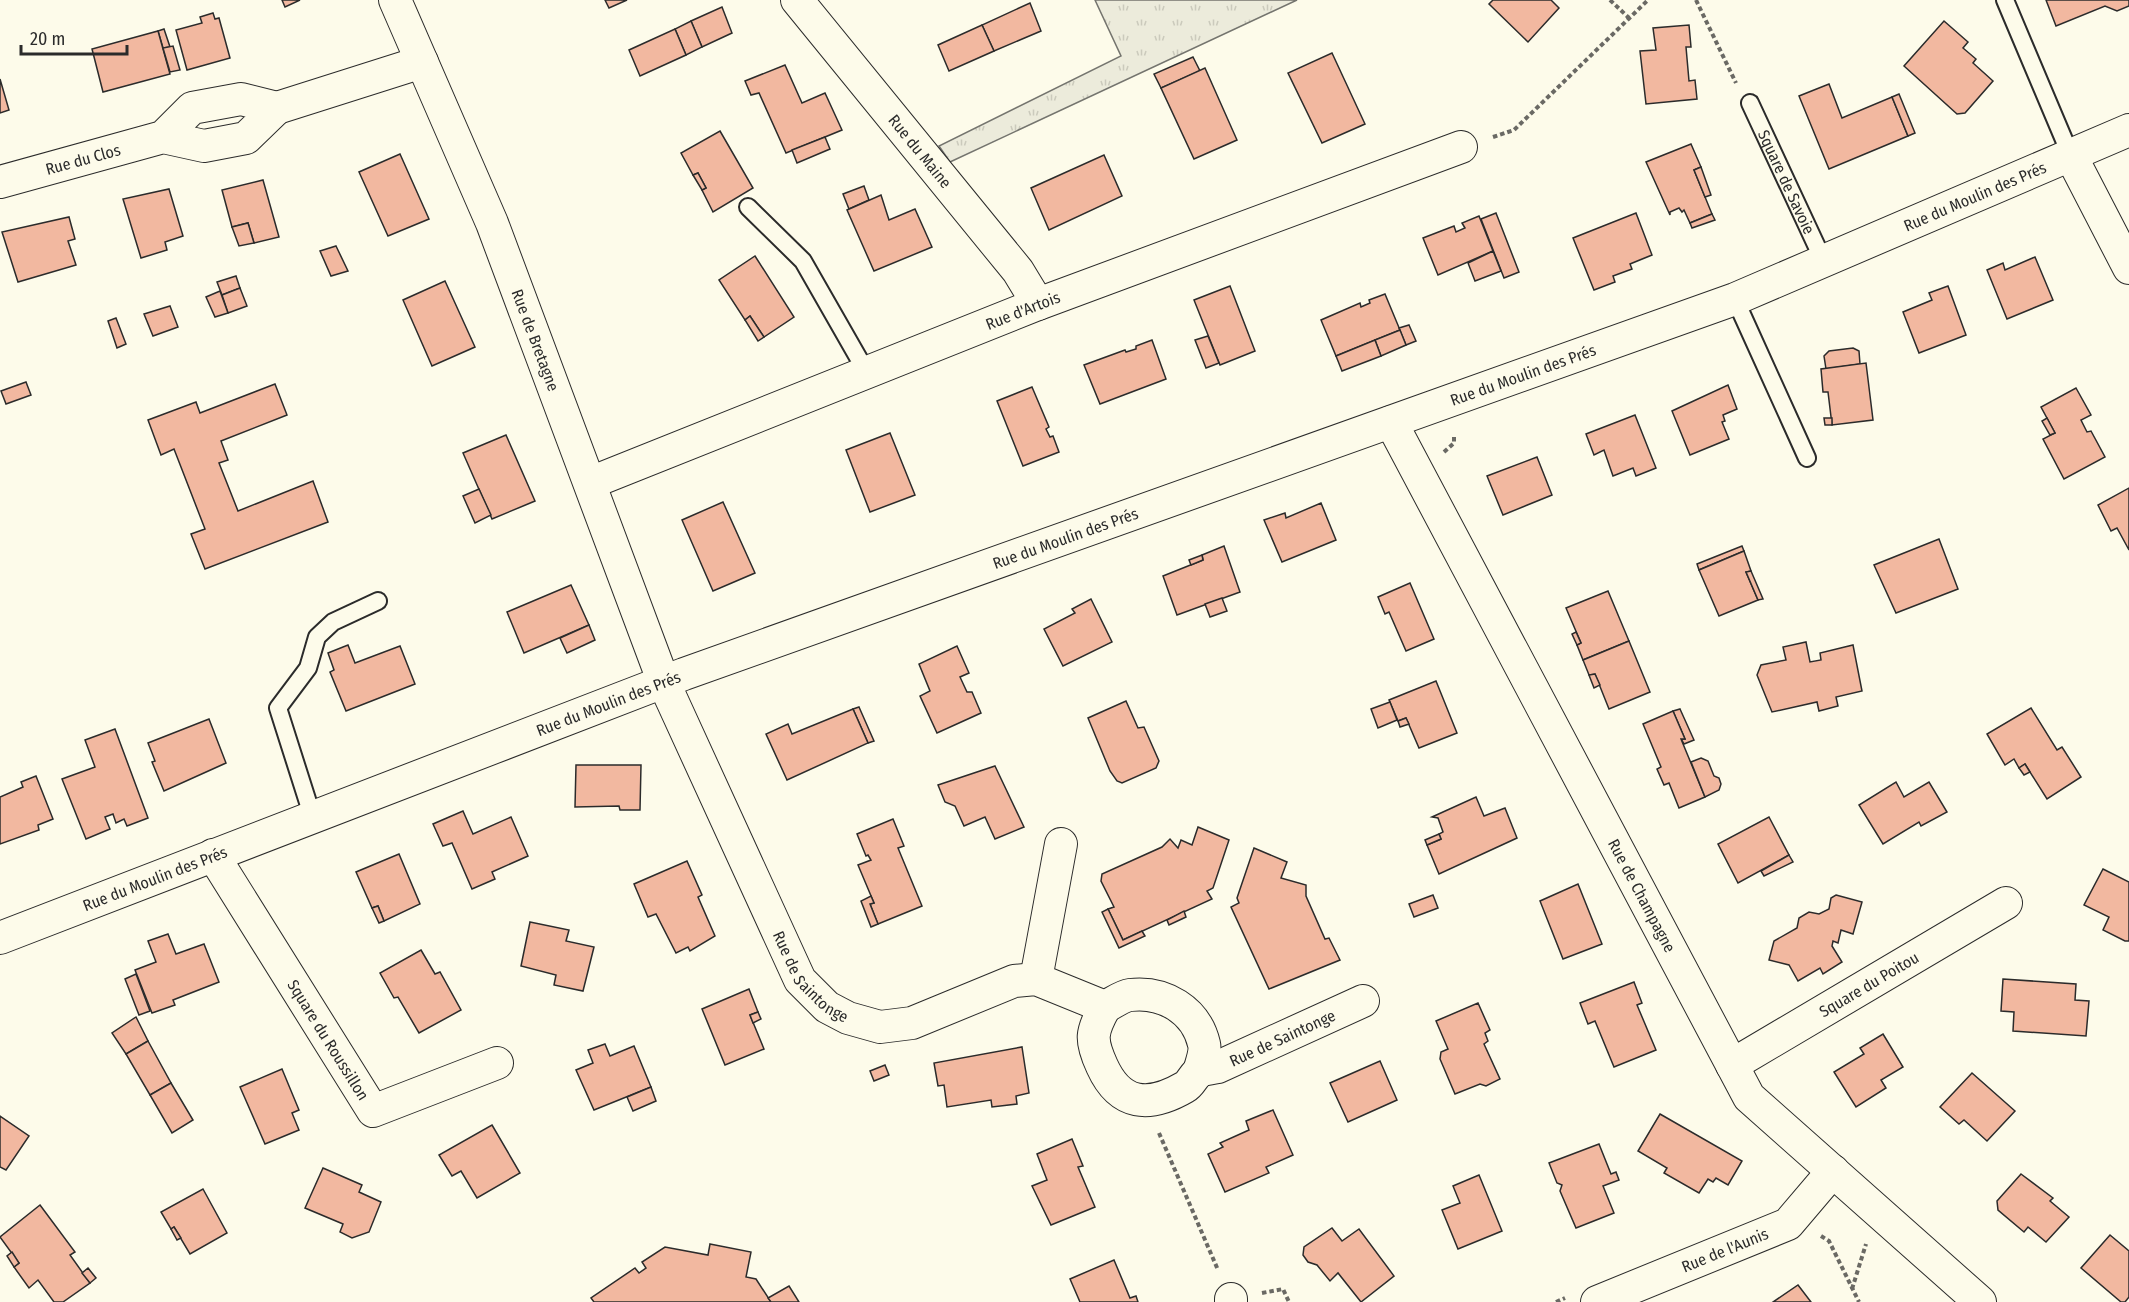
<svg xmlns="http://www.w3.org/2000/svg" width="2129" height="1302" viewBox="0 0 2129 1302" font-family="'Fira Sans Condensed',sans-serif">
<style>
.grass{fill:url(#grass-tufts);stroke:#74746e;stroke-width:1.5}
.building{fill:#f2b8a0;stroke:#2b2b2b;stroke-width:1.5}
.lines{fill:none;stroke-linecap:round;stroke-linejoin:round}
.service-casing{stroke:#2b2b2b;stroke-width:20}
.minor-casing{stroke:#2b2b2b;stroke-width:34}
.path{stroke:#6a6964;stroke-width:4;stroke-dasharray:4.5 3;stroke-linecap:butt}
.service{stroke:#fdfbea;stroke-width:16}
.minor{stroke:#fdfbea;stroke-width:32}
.labels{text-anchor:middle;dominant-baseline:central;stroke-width:4.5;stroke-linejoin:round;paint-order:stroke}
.street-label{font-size:16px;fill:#2b2b2b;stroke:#fdfbea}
</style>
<defs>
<pattern id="grass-tufts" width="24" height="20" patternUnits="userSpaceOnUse" patternTransform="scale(1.5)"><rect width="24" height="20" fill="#ecebdb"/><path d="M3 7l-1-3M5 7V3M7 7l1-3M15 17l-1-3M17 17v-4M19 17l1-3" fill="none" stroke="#cbcabc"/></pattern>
</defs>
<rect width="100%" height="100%" fill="#fdfbea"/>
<!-- grass -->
<path class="grass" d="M1095,0H1297L950,162L939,146L1121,56Z"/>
<!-- building -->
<g class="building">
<path d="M282,0H300L285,7Z"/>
<path d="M605,0H627L609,8Z"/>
<path d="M1493,0H1551L1559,8L1528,42L1489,4Z"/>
<path d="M2046,0H2129V6L2117,11L2105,6L2056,26Z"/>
<path d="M1030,3L1041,31L994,51L982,25Z"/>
<path d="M722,7L732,33L702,47L691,21Z"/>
<path d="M213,13L215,19L219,18L230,58L187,70L176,30L202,23L200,17Z"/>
<path d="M691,21L702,47L686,55L675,29Z"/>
<path d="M1944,21L1968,42L1963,48L1976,59L1973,63L1993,81L1965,113L1957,114L1904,66Z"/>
<path d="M982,25L994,51L949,71L938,45Z"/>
<path d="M1689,25L1691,47H1686L1689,81L1695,80L1697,99L1646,104L1640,51L1656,50L1653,28Z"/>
<path d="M164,29L170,47L163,48L158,31Z"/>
<path d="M675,29L686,55L640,76L629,50Z"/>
<path d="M158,31L170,74L103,92L92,49Z"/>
<path d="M173,46L180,70L170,72L163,48Z"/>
<path d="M1332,53L1365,124L1322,143L1288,73Z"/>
<path d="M1193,57L1200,71L1161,88L1154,74Z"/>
<path d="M785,65L802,103L825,93L842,130L786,153L759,93L751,95L745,81Z"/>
<path d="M1205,68L1237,140L1194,159L1161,88Z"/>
<path d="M0,79L9,110L0,113Z"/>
<path d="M1829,84L1842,118L1892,97L1908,136L1829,169L1799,96Z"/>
<path d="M1899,94L1915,133L1908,136L1892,97Z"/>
<path d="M720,131L753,188L713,212L702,190L706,188L698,173L693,175L681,153Z"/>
<path d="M825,137L830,149L797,163L792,150Z"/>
<path d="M1691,144L1701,167L1694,170L1712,214L1690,223L1684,210L1682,212L1679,208L1670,212V215L1646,162Z"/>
<path d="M400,154L429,219L388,236L359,172Z"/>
<path d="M1104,155L1122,196L1049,230L1031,188Z"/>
<path d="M1701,167L1711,195L1705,197L1694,170Z"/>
<path d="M698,173L706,188L702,190L693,175Z"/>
<path d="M263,180L279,237L254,243L248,223L232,227L222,190Z"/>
<path d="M864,186L869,200L849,209L843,194Z"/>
<path d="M169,189L183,236L165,242L167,250L141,258L123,199Z"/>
<path d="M881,195L889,220L915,209L932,247L874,271L847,210Z"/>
<path d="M1496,213L1519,272L1504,278L1481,219Z"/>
<path d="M1636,213L1652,255L1630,264L1632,269L1613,276L1615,282L1594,290L1573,238Z"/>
<path d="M1712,214L1715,220L1692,228L1690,223Z"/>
<path d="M1479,216L1493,251L1438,275L1423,238L1454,226L1456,232L1465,228L1462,223Z"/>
<path d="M69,217L75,239L68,241L76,265L18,282L2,232Z"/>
<path d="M248,223L254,243L239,246L232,227Z"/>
<path d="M336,246L348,271L331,276L320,251Z"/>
<path d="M1493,251L1501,271L1475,281L1468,263Z"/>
<path d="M755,256L794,317L764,337L750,316L745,320L719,280Z"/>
<path d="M2035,257L2053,300L2007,319L1987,270L2003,263L2005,270Z"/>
<path d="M236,276L240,288L222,295L217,282Z"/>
<path d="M445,281L475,347L432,366L403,300Z"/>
<path d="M1230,286L1255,351L1220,365L1194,300Z"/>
<path d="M1948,286L1966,335L1919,353L1903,312L1932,300L1929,293Z"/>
<path d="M240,288L247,306L228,313L222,295Z"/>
<path d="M220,291L228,313L215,317L206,297Z"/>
<path d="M1385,294L1400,330L1336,356L1321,320L1360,303L1361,307L1370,303L1369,300Z"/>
<path d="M170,306L178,327L153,336L144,314Z"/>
<path d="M750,316L764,337L758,341L745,320Z"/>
<path d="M116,318L126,344L117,348L108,321Z"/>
<path d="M1409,325L1416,341L1406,345L1399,328Z"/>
<path d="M1400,330L1406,345L1381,356L1375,340Z"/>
<path d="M1208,336L1219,363L1206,368L1195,340Z"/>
<path d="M1152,340L1166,379L1100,404L1084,365L1125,350L1126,352L1136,349V346Z"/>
<path d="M1375,340L1381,356L1342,371L1336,356Z"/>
<path d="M1853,348L1859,351L1860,364L1826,369L1824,356L1829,351Z"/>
<path d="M1866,363L1873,420L1832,425L1828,392H1823L1821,369Z"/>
<path d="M26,382L31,395L6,404L1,391Z"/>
<path d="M275,384L287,415L221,441L228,460L219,463L238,511L313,481L328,522L205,569L191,534L205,529L174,449L161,455L148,420L196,402L200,413Z"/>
<path d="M1728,385L1737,409L1723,415L1725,421L1722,422L1729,439L1690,455L1672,411Z"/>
<path d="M1032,387L1049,427L1046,429L1050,437L1053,436L1059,452L1023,466L997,401Z"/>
<path d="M2076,388L2091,415L2081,420L2087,432L2091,431L2105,457L2064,479L2043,439L2055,433L2041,407Z"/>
<path d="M1635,415L1656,468L1636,476L1633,468L1613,476L1604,450L1594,455L1586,434Z"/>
<path d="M1824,418H1832V425H1825Z"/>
<path d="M2047,418L2055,433L2050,435L2042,421Z"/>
<path d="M890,433L915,495L870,512L846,450Z"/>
<path d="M506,435L535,501L492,519L463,453Z"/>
<path d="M1537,457L1552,495L1503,515L1487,476Z"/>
<path d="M2129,488V550L2117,528L2111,531L2098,505Z"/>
<path d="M479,489L491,515L475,523L463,496Z"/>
<path d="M723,502L755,573L713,591L682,520Z"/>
<path d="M1321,503L1336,540L1282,562L1264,520L1285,513L1286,518Z"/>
<path d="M1939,539L1958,589L1896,613L1874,565Z"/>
<path d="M1224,546L1240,592L1177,615L1163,576L1203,560L1202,555Z"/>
<path d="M1742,546L1744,551L1699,570L1697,564Z"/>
<path d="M1744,551L1751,571L1746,572L1758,600L1719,616L1699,570Z"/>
<path d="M1202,555L1203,560L1191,565L1189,560Z"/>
<path d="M1751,571L1763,599L1758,600L1746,572Z"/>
<path d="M1410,583L1434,639L1406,651L1389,612L1385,614L1378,597Z"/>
<path d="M571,585L589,625L524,653L507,612Z"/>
<path d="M1608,591L1629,641L1583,660L1577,645L1581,643L1566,608Z"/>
<path d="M1222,598L1227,611L1210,617L1205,604Z"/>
<path d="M1091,599L1112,642L1063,666L1044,629L1075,613L1072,609Z"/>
<path d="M589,625L595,640L567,653L560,638Z"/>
<path d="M1576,632L1581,643L1577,645L1572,634Z"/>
<path d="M1629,641L1650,692L1609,709L1595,674L1589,675L1583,660Z"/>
<path d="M1806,642L1810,662L1821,660L1820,653L1853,645L1862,691L1836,697L1838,706L1819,711L1817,702L1772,712L1757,675L1761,665L1786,660L1783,647Z"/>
<path d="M348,645L355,663L400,646L415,684L346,711L330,672L334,670L328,653Z"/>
<path d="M957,646L969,673L960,677L967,692H972L981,713L937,733L920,696L930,691L919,664Z"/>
<path d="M1595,674L1600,685L1594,688L1589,675Z"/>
<path d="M1436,681L1457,733L1419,748L1406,718L1398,721L1389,700Z"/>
<path d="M1126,701L1138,728L1144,727L1159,761L1156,768L1122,783L1117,781L1110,771L1088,718Z"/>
<path d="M1390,702L1397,720L1378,728L1371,709Z"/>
<path d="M859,707L874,741L868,743L853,709Z"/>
<path d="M2031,708L2057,750L2062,747L2081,777L2047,799L2025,764L2019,768L2014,759L2005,765L1987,734Z"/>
<path d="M853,709L868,743L787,780L766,734L788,724L792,734Z"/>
<path d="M1680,709L1694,740L1684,744L1681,739H1685L1673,711Z"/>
<path d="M1673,711L1685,739H1681L1705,797L1679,808L1669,783L1664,785L1657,769L1661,767L1643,724Z"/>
<path d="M1406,718L1409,724L1400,727L1398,721Z"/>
<path d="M209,719L226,763L164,791L152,762L155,761L148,743Z"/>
<path d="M115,729L148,818L127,826L124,819L116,823L113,814L105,817L110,829L86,839L62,779L95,767L85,740Z"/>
<path d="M1701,758L1708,761L1714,776L1719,778L1721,784L1719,790L1705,797L1691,762Z"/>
<path d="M2025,764L2030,772L2024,775L2019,768Z"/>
<path d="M576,765H641L640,810H620L619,806L575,807Z"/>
<path d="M995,766L1024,827L995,839L985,817L964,826L955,806L945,802L938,785Z"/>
<path d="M36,776L53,819L38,825L39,830L0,844V797L23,787L21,782Z"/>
<path d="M1896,782L1904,797L1929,782L1947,812L1921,826L1919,822L1883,844L1859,805Z"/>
<path d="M1476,797L1484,816L1505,808L1517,838L1439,874L1427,845L1441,839L1439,834L1443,832L1438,818L1432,817Z"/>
<path d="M463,811L473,834L511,817L528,856L492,872L495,879L472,889L452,843L443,846L433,824Z"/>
<path d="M1769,817L1789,855L1738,883L1718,844Z"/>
<path d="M893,819L904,846L898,848L922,906L878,924L870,904L874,903L858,865L871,860L868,855L866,856L857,834Z"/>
<path d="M1198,827L1229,840L1213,888L1207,891L1212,899L1123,940L1108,909L1114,907L1101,881L1102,874L1162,847L1170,839L1178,848L1181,840L1192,845Z"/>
<path d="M1439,834L1441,839L1427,845L1425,840Z"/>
<path d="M1254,848L1287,862L1281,878L1306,885V896L1325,939L1329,938L1340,960L1269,989L1231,907L1239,903L1237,898Z"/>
<path d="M399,854L420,904L384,921L378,906L372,908L356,872Z"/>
<path d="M1789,855L1793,862L1764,876L1761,871Z"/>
<path d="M687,861L702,895L698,897L715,936L690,951L688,947L676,953L656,914L648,917L634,884Z"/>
<path d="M2103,869L2129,882V941H2125L2103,930L2109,917L2084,905Z"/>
<path d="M1578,884L1602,944L1563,959L1540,901Z"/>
<path d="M1433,895L1438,908L1414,917L1409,904Z"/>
<path d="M1836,895L1862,902L1853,934L1841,930L1838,943L1833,941L1832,946L1842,962L1823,974L1820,968L1798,981L1789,965L1769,960L1774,941L1797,928L1799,918L1809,912L1819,914L1829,909L1831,898Z"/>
<path d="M871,896L874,903L870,904L878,924L871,927L861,901Z"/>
<path d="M378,906L384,921L379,923L372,908Z"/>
<path d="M1108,909L1123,940L1142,931L1145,936L1119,948L1102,912Z"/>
<path d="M1184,911L1186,917L1169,925L1167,920Z"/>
<path d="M530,922L569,930L566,941L594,947L583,991L554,985L556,975L521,966Z"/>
<path d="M168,934L176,954L204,944L219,982L173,1000L175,1005L152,1013L135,970L156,962L148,941Z"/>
<path d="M421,950L435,974L440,972L461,1010L419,1033L398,997L394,998L380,973Z"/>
<path d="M136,974L150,1011L139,1015L125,979Z"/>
<path d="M2003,979L2076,984L2075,1000L2089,1001L2086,1036L2013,1031L2014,1012L2001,1011Z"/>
<path d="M1634,982L1642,1003L1637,1005L1656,1050L1614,1067L1595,1021L1588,1024L1580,1003Z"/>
<path d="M749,989L758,1012L750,1015L764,1049L725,1065L702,1009Z"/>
<path d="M1478,1003L1490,1030L1485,1033L1488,1041L1484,1044L1500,1079L1486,1086L1480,1084L1455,1094L1440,1059L1441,1052L1448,1049L1436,1021Z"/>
<path d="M758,1012L761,1019L753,1023L750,1015Z"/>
<path d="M136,1017L148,1041L126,1054L112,1033Z"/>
<path d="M1883,1034L1903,1067L1881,1080L1886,1088L1856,1107L1834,1072L1864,1054L1860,1048Z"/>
<path d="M148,1041L171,1083L150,1095L126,1054Z"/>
<path d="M605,1044L610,1056L634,1046L651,1087L594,1110L576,1070L593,1063L588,1050Z"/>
<path d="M1022,1047L1029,1093L1016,1096L1017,1104L992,1107L991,1100L947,1107L944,1085L938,1086L934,1063Z"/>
<path d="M1380,1061L1397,1100L1348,1122L1330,1083Z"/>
<path d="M885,1065L889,1075L874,1081L870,1071Z"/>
<path d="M282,1069L299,1110L292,1113L299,1130L265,1144L240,1087Z"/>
<path d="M1972,1073L2015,1111L1987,1141L1964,1120L1959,1124L1940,1107Z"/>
<path d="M171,1083L193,1120L172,1133L150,1095Z"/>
<path d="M651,1087L656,1101L633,1111L627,1097Z"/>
<path d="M1273,1110L1293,1155L1266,1167L1269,1173L1225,1192L1208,1154L1223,1147L1220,1143L1249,1130L1246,1121Z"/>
<path d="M1660,1114L1742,1161L1728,1185L1716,1178L1713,1182L1708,1179L1699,1193L1664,1173L1667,1168L1638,1151Z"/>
<path d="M0,1116L29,1136L6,1170L0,1167Z"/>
<path d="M492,1125L520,1173L477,1198L461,1171L452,1176L439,1155Z"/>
<path d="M1072,1139L1083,1166L1078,1167L1095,1207L1051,1225L1032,1186L1047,1180L1037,1154Z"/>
<path d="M1599,1144L1611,1174L1616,1172L1619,1180L1603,1186L1614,1213L1576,1228L1560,1191L1562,1185L1557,1183L1549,1163Z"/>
<path d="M323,1168L362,1185L359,1192L381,1202L369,1232L352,1238L340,1232L343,1224L305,1208Z"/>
<path d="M2021,1174L2053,1198L2050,1201L2069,1217L2046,1242L2028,1227L2024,1232L1998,1210L1997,1201Z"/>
<path d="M1479,1175L1502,1231L1458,1249L1442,1210L1460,1203L1453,1186Z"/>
<path d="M203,1189L227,1233L190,1254L174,1227L171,1229L161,1212Z"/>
<path d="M40,1205L75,1252L70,1255L90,1283L63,1302H54L38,1280L29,1288L14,1267L19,1263L0,1237Z"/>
<path d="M174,1227L181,1238L177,1240L171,1229Z"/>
<path d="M1332,1228L1342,1241L1359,1229L1394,1276L1361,1302L1338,1273L1330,1281L1317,1265L1308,1262L1303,1255L1304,1247Z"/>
<path d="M2110,1235L2129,1251V1297L2125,1302H2121L2081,1268Z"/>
<path d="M710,1244L751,1252L746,1277L756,1279L771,1302H594L591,1298L635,1268L639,1273L646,1268L642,1262L665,1247L708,1255Z"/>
<path d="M12,1252L19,1263L14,1267L7,1256Z"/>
<path d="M1114,1260L1130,1298L1136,1296L1138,1302H1080L1070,1279Z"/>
<path d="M88,1268L96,1278L90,1283L82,1273Z"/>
<path d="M1798,1285L1811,1302H1773Z"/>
<path d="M789,1286L799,1302H771L768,1298Z"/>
</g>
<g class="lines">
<!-- service casing -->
<g class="service-casing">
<g id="service">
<path d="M2005,0L2070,154"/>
<path id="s1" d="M1750,103L1824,262"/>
<path d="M748,207L803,261L867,373"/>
<path d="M1735,299L1807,458"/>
<path d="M312,815L278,708L308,668L317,637L333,622L378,601"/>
</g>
</g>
<!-- minor casing -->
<g class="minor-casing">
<g id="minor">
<path id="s2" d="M395,0L492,223L664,683L800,980L827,1007L848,1018L880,1027L912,1023L1014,981L1036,979L1105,1007C1091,1032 1090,1040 1102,1066C1120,1106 1149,1108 1185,1087C1191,1084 1194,1074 1200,1071C1205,1069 1213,1068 1218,1067L1363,1001"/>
<path id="s3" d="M797,0L1018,271L1038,304"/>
<path d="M277,108L422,62"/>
<path d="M2070,154L2129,268"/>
<path id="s4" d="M0,182L163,137L204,146L246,138L277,108L241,99L192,108L163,137"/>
<path id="s5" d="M1391,422L1749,1097L1980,1302"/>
<path id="s6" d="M590,483L1038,304L1461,147"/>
<path id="s7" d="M213,855L373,1111L497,1063"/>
<path id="s8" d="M0,938L684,674L1735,299L2129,130"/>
<path d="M1036,979L1061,844"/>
<path d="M1105,1007C1113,1003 1122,996 1130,995C1164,991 1196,1010 1204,1044C1206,1052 1201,1064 1199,1072"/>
<path id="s9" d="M1732,1065L2006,903"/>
<path d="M1231,1302V1299"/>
<path id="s10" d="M1597,1302L1788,1224L1833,1171"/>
</g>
</g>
<!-- path -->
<g class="path">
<path d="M1610,0L1629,18"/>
<path d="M1696,0L1736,83"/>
<path d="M1493,137L1514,130L1648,0"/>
<path d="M1444,452L1454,443V434"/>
<path d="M1159,1133L1218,1270"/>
<path d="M1821,1236L1829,1241L1859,1302"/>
<path d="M1852,1289L1866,1244"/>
<path d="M1262,1293L1283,1289L1289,1302"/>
<path d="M1556,1302L1565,1298"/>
</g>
<!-- service -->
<use href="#service" class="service"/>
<!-- minor -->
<use href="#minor" class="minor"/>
</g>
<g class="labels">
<!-- street labels -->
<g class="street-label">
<text stroke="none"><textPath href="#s3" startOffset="195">Rue du Maine</textPath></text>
<text stroke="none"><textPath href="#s4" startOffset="86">Rue du Clos</textPath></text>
<text stroke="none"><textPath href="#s1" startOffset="87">Square de Savoie</textPath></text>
<text stroke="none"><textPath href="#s8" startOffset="2110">Rue du Moulin des Prés</textPath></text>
<text stroke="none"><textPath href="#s6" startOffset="466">Rue d'Artois</textPath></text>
<text stroke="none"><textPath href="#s2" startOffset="368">Rue de Bretagne</textPath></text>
<text stroke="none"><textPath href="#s8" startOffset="1624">Rue du Moulin des Prés</textPath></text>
<text stroke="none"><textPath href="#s8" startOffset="1138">Rue du Moulin des Prés</textPath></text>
<text stroke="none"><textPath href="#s8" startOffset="652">Rue du Moulin des Prés</textPath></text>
<text stroke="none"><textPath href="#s8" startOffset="166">Rue du Moulin des Prés</textPath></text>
<text stroke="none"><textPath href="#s5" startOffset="536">Rue de Champagne</textPath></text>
<text stroke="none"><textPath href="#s2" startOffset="1065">Rue de Saintonge</textPath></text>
<text stroke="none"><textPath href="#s9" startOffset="159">Square du Poitou</textPath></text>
<text stroke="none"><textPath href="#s2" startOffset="1670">Rue de Saintonge</textPath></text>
<text stroke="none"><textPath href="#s7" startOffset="218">Square du Roussillon</textPath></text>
<text stroke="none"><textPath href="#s10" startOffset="138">Rue de l'Aunis</textPath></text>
</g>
</g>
<!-- scale -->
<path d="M21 45v9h106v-9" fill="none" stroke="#2b2b2b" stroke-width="3"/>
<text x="30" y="45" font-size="18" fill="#2b2b2b" stroke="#fdfbea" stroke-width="4.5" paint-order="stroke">20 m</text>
</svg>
